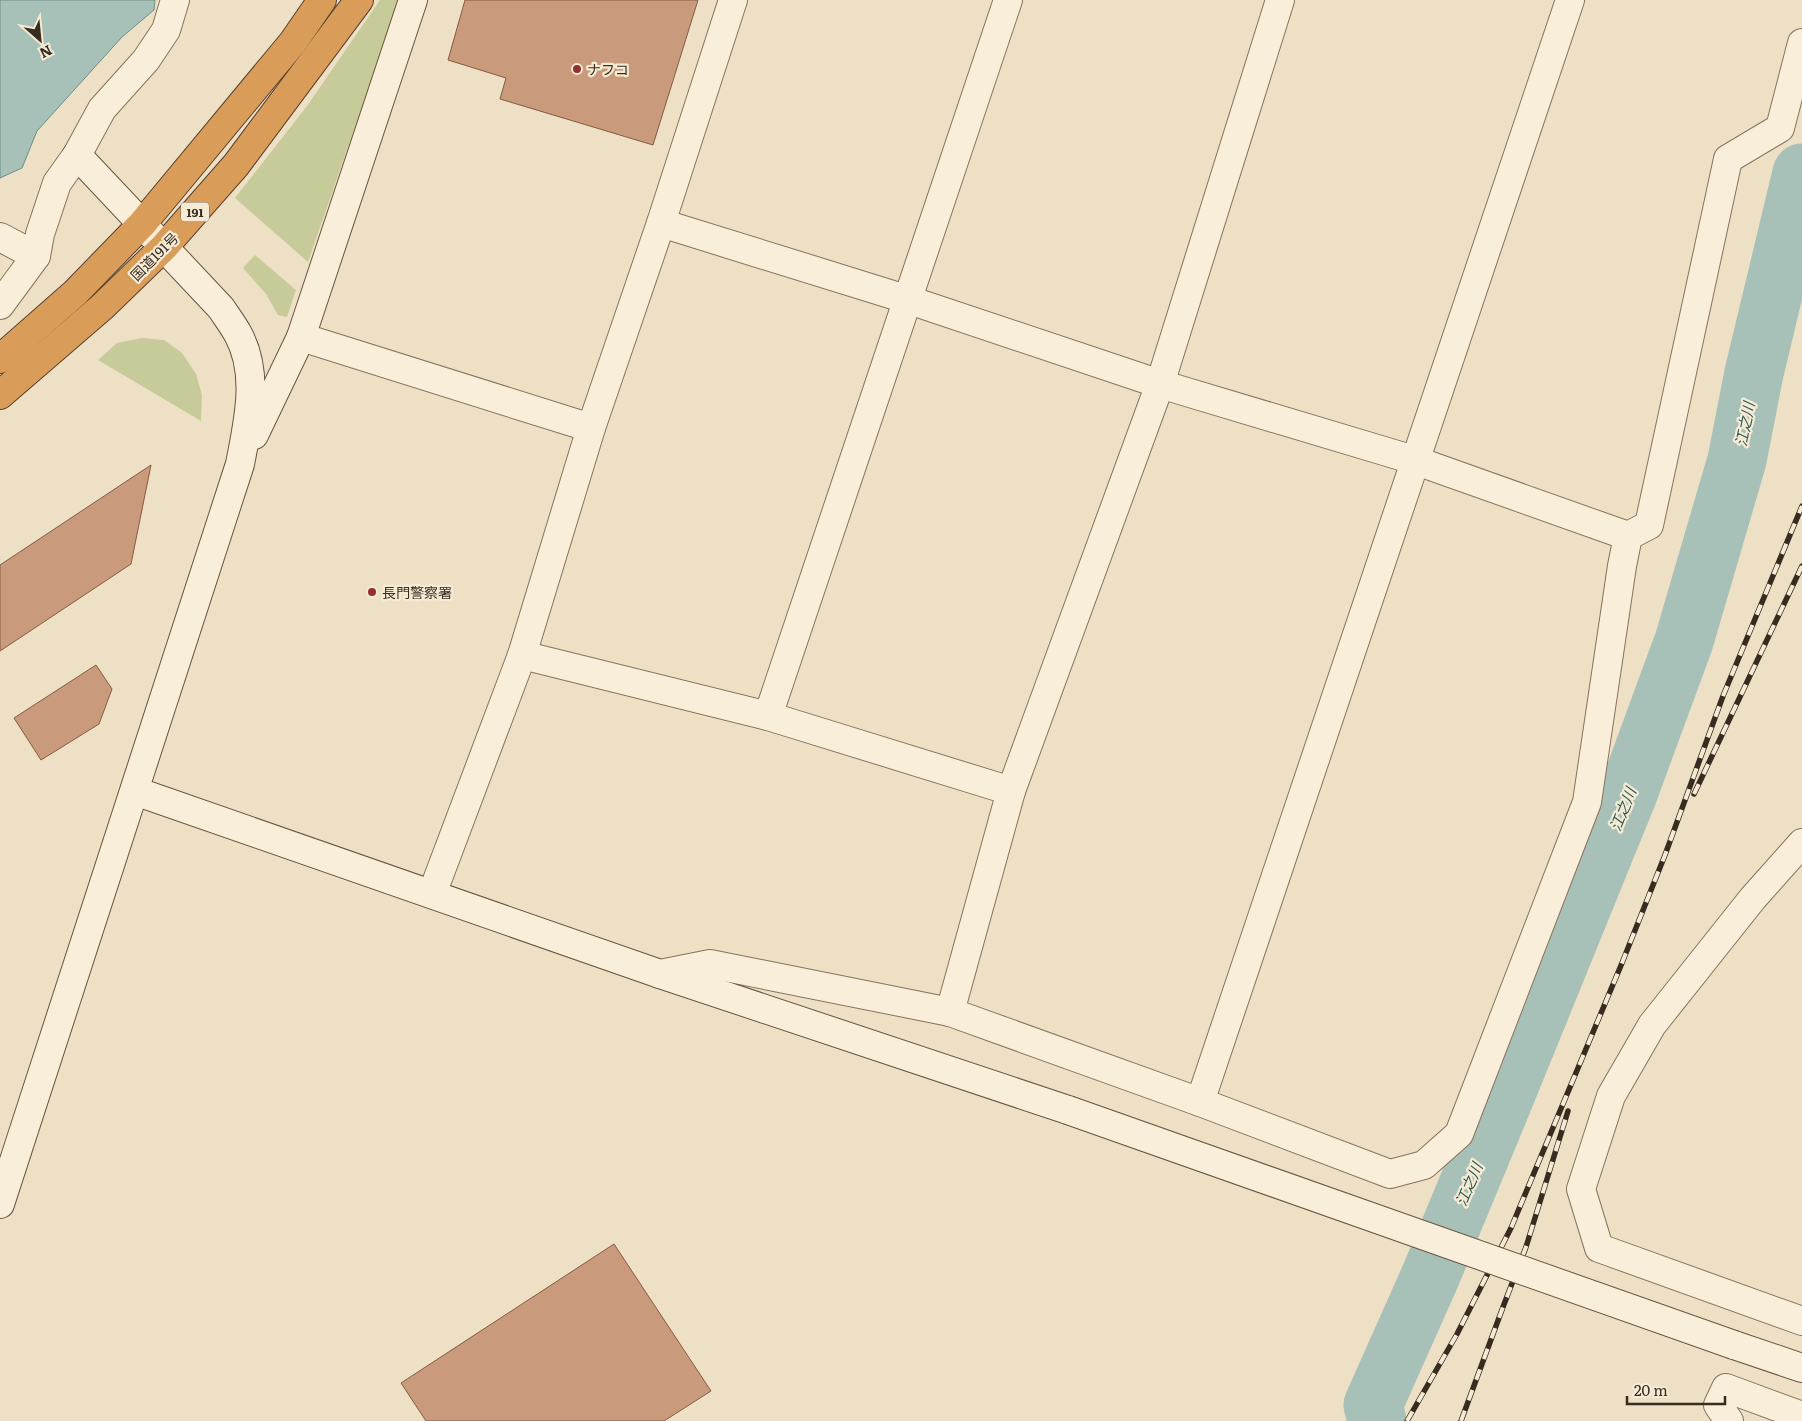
<svg xmlns="http://www.w3.org/2000/svg" width="1802" height="1421" viewBox="0 0 1802 1421" font-family="Literata,'Noto Sans JP',serif">
<style>
.green{fill:#c7cb99}
.water{fill:#a7c1b8;stroke:#6e8f86}
.lines{fill:none;stroke-linecap:round;stroke-linejoin:round}
.river{stroke:#a7c1b8;stroke-width:59}
.building{fill:#ca9a7c;stroke:#865b42}
.street-casing{stroke:#88725c;stroke-width:30}
.secondary-casing{stroke:#6a533f;stroke-width:30}
.highway-casing{stroke:#564030;stroke-width:30}
.street{stroke:#f8eed9;stroke-width:28}
.secondary{stroke:#f8eed9;stroke-width:28}
.highway{stroke:#da9d59;stroke-width:28}
.rail-casing{stroke:#382b1f;stroke-width:5.5}
.rail{stroke:#f5ebd5;stroke-width:4;stroke-dasharray:11;stroke-linecap:butt}
.secondary-bridge-casing{stroke:#6a533f;stroke-width:30;stroke-linecap:butt}
.secondary-bridge{stroke:#f8eed9;stroke-width:28}
.poi-dot{fill:#952d31;stroke:#f5ebd5;stroke-width:2}
.labels{text-anchor:middle;dominant-baseline:central;stroke-width:4.5;stroke-linejoin:round;paint-order:stroke}
.shield{fill:#f5ebd5;stroke:#716556;stroke-width:1}
.shield-label{font-size:12px;font-weight:bold;fill:#382b1f}
.poi-label{font-size:14px;fill:#382b1f;stroke:#f5ebd5;text-anchor:start}
.street-label{font-size:14px;fill:#382b1f;stroke:#f5ebd5}
.water-label{font-size:15px;font-style:italic;fill:#2f5854;stroke:#f5ebd5}
</style>
<rect width="100%" height="100%" fill="#ede0c5"/>
<!-- green -->
<g class="green">
<path d="M380,0H399L308,262L235,198L307,106Z"/>
<path d="M255,255L296,290L287,317L278,315L266,294L243,268Z"/>
<path d="M142,338L164,340L182,353L196,374L202,395L201,421L98,360L117,343Z"/>
</g>
<!-- water -->
<path class="water" d="M0,0H155L154,10L122,37L37,131L22,168L0,178Z"/>
<g class="lines">
<!-- river -->
<path class="river" d="M1377,1421L1373,1405L1430,1277L1498,1113L1627,796L1684,641L1737,460L1754,373L1802,173"/>
</g>
<!-- building -->
<g class="building">
<path d="M465,0H698L653,145L500,99L506,78L448,60Z"/>
<path d="M151,465L131,564L0,651V565Z"/>
<path d="M96,665L112,689L99,724L41,760L14,718Z"/>
<path d="M614,1244L711,1391L664,1421H426L401,1383Z"/>
</g>
<g class="lines">
<!-- street casing -->
<g class="street-casing">
<g id="street">
<path d="M661,223L909,300L1160,384L1414,460L1628,536"/>
<path d="M0,237L36,256"/>
<path d="M0,305L36,256L40,234L57,183L77,155L102,109L146,60L166,30L175,0"/>
<path d="M301,337L591,428L661,223L733,0"/>
<path d="M522,655L768,716L1011,791"/>
<path d="M768,716L1008,0"/>
<path d="M1802,843L1753,898L1652,1025L1611,1096L1581,1189L1599,1248L1802,1321"/>
<path d="M432,894L522,655L591,428"/>
<path d="M660,974L710,964L950,1012L1200,1102L1390,1174L1424,1165L1459,1134L1587,802L1622,566L1628,536L1649,525L1728,159L1780,128L1802,43"/>
<path d="M950,1012L1011,791L1160,384L1280,0"/>
<path d="M1200,1102L1570,0"/>
<path d="M1729,1421L1718,1405L1726,1388L1802,1416"/>
</g>
</g>
<!-- secondary casing -->
<g class="secondary-casing">
<g id="secondary">
<path d="M254,435L301,337L413,0"/>
<path d="M135,791L660,974L1068,1110"/>
<path d="M0,1204L240,464C248,422 260,374 238,334C233,325 227,317 221,308L77,155"/>
<path d="M1734,1345L1802,1368"/>
</g>
</g>
<!-- highway casing -->
<g class="highway-casing">
<g id="highway">
<path d="M0,359L75,293L142,224L293,42L322,0"/>
<path d="M0,395L102,307L164,247L236,165L359,0"/>
</g>
</g>
<!-- street -->
<use href="#street" class="street"/>
<!-- secondary -->
<use href="#secondary" class="secondary"/>
<!-- highway -->
<use href="#highway" class="highway"/>
<!-- rail casing -->
<g class="rail-casing">
<g id="rail">
<path d="M1694,794L1802,566"/>
<path d="M1407,1421L1457,1334L1511,1228L1622,963L1665,855L1723,696L1802,506"/>
<path d="M1461,1421L1503,1307L1526,1247L1568,1111"/>
</g>
</g>
<!-- rail -->
<use href="#rail" class="rail"/>
<!-- secondary-bridge casing -->
<g class="secondary-bridge-casing">
<path id="secondary-bridge" d="M1068,1110L1734,1345"/>
</g>
<!-- secondary-bridge -->
<use href="#secondary-bridge" class="secondary-bridge"/>
</g>
<!-- markers -->
<g class="poi-dot">
<circle cx="577" cy="69" r="5"/>
<circle cx="372" cy="592" r="5"/>
</g>
<g class="labels">
<!-- shield labels -->
<rect class="shield" x="181" y="202.5" width="28" height="19" rx="4"/>
<g class="shield-label">
<text x="195" y="212">191</text>
</g>
<!-- poi labels -->
<g class="poi-label">
<text x="587" y="69">ナフコ</text>
<text x="382" y="592">長門警察署</text>
</g>
<!-- street labels -->
<g class="street-label">
<text transform="translate(154 256) rotate(-45)">国道191号</text>
</g>
<!-- water labels -->
<g class="water-label">
<text transform="translate(1744 424) rotate(-79)">江之川</text>
<text transform="translate(1622 809) rotate(-68)">江之川</text>
<text transform="translate(1468 1184) rotate(-67)">江之川</text>
</g>
</g>
<!-- north arrow -->
<g transform="translate(40 40) rotate(153)" stroke="#f5ebd5" stroke-width="4" paint-order="stroke">
<path d="M0-4L9 19L0 12L-9 19Z" fill="#382b1f"/>
<text y="-8" font-size="14" font-weight="bold" text-anchor="middle" fill="#382b1f">N</text>
</g>
<!-- scale -->
<path d="M1627 1396v8h98v-8" fill="none" stroke="#382b1f" stroke-width="2.5"/>
<text x="1634" y="1396" font-size="15" fill="#382b1f" stroke="#f5ebd5" stroke-width="4" paint-order="stroke">20 m</text>
</svg>
